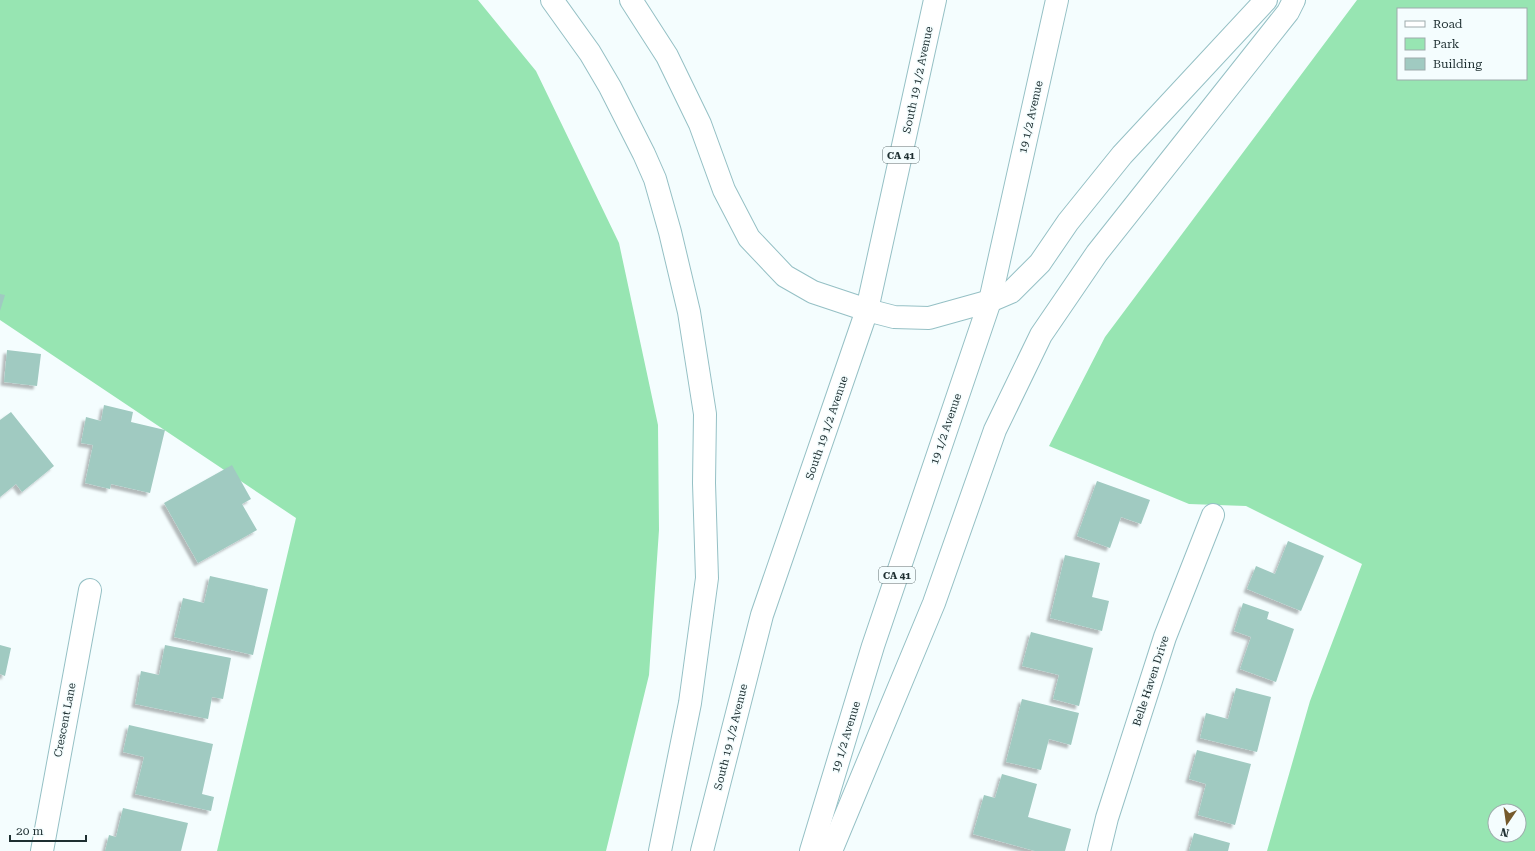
<svg xmlns="http://www.w3.org/2000/svg" width="1535" height="851" viewBox="0 0 1535 851" font-family="'Roboto Serif',serif">
<style>
.green{fill:#97e5b2;fill-rule:evenodd}
.building{fill:#a0cac1;filter:url(#shadow)}
.lines{fill:none;stroke-linecap:round;stroke-linejoin:round}
.street-casing{stroke:#95c0c5;stroke-width:24}
.highway-casing{stroke:#95c0c5;stroke-width:24}
.street{stroke:#fff;stroke-width:22}
.highway{stroke:#fff;stroke-width:22}
.labels{text-anchor:middle;dominant-baseline:central;stroke-width:3;stroke-linejoin:round;paint-order:stroke}
.shield{fill:#f4fdfe;stroke:#5e6d6e;stroke-width:1}
.shield-label{font-size:10px;font-weight:bold;fill:#1e2f31}
.street-label{font-size:11px;fill:#1e2f31;stroke:#f4fdfe}
</style>
<defs>
<filter id="shadow"><feDropShadow dx="-3.5" dy="3.5" stdDeviation="1" flood-color="#0004"/></filter>
</defs>
<rect width="100%" height="100%" fill="#f4fdfe"/>
<!-- green -->
<g class="green">
<path d="M0,0H478L536,71L619,243L658,425L659,530L649,675L606,851H217L296,518L0,320Z"/>
<path d="M1357,0H1535V851H1267L1310,701L1362,564L1246,506L1189,504L1049,446L1105,337ZM1398,9H1526V79H1398ZM1495,811H1519V835H1495Z"/>
</g>
<!-- building -->
<g class="building">
<path d="M0,294L5,295L0,311Z"/>
<path d="M7,350L41,354L37,386L4,382Z"/>
<path d="M104,405L133,412L131,422L165,430L150,493L111,484L110,489L85,483L93,445L81,443L86,417L101,421Z"/>
<path d="M11,412L54,466L22,492L16,484L0,497V420Z"/>
<path d="M232,465L251,499L242,504L257,530L198,563L164,503Z"/>
<path d="M1097,481L1150,500L1141,524L1121,517L1110,548L1077,536Z"/>
<path d="M1288,541L1324,556L1301,611L1247,589L1256,566L1275,574Z"/>
<path d="M1065,555L1100,563L1092,597L1109,601L1102,631L1050,618Z"/>
<path d="M210,576L268,589L253,655L174,637L183,598L204,603Z"/>
<path d="M1243,603L1269,612L1267,619L1294,629L1276,682L1240,669L1251,637L1234,631Z"/>
<path d="M1031,632L1093,648L1079,706L1053,699L1059,675L1022,666Z"/>
<path d="M0,645L11,648L5,676L0,674Z"/>
<path d="M165,645L231,658L223,699L212,697L208,719L135,704L141,671L159,675Z"/>
<path d="M1236,688L1271,697L1257,752L1200,738L1206,713L1228,719Z"/>
<path d="M1022,699L1079,713L1071,745L1049,739L1041,770L1006,762Z"/>
<path d="M129,725L213,744L202,794L214,797L211,811L135,794L144,757L123,752Z"/>
<path d="M1197,750L1251,764L1235,825L1198,815L1206,784L1189,779Z"/>
<path d="M1002,774L1037,784L1028,817L1071,829L1065,851H1035L973,834L984,795L995,798Z"/>
<path d="M123,808L188,823L181,851H105L109,835L116,837Z"/>
<path d="M1194,833L1230,843L1228,851H1189Z"/>
</g>
<g class="lines">
<!-- street casing -->
<g class="street-casing">
<g id="street">
<path d="M42,851L90,590"/>
<path d="M1099,851L1107,818L1165,637L1213,515"/>
</g>
</g>
<!-- highway casing -->
<g class="highway-casing">
<g id="highway">
<path d="M552,0L590,53L610,87L644,154L655,179L670,232L689,312L705,414L704,483L707,578L690,703L660,851"/>
<path d="M631,0L667,56L700,124L724,190L749,238L785,276L813,292L867,310L894,317L929,318L990,301L1011,292L1040,263L1068,222L1122,155L1266,0"/>
<path d="M702,851L762,615L867,310L935,0"/>
<path d="M811,851L873,646L990,301L1057,0"/>
<path d="M831,851L934,603L995,430L1041,335L1097,253L1288,12L1294,0"/>
</g>
</g>
<!-- street -->
<use href="#street" class="street"/>
<!-- highway -->
<use href="#highway" class="highway"/>
</g>
<g class="labels">
<!-- shield labels -->
<g class="shield">
<rect x="883" y="147" width="36" height="16" rx="3"/>
<rect x="879" y="567" width="36" height="16" rx="3"/>
</g>
<g class="shield-label">
<text x="901" y="155">CA 41</text>
<text x="897" y="575">CA 41</text>
</g>
<!-- street labels -->
<g class="street-label">
<text transform="translate(918 80) rotate(-78)">South 19 1/2 Avenue</text>
<text transform="translate(1031 117) rotate(-77)">19 1/2 Avenue</text>
<text transform="translate(827 428) rotate(-71)">South 19 1/2 Avenue</text>
<text transform="translate(946 429) rotate(-71)">19 1/2 Avenue</text>
<text transform="translate(1151 681) rotate(-72)">Belle Haven Drive</text>
<text transform="translate(65 720) rotate(-79)">Crescent Lane</text>
<text transform="translate(731 737) rotate(-76)">South 19 1/2 Avenue</text>
<text transform="translate(846 737) rotate(-73)">19 1/2 Avenue</text>
</g>
</g>
<!-- legend -->
<rect x="1397" y="8" width="130" height="72" fill="#f4fdfe" stroke="#9eabac"/>
<rect x="1405" y="21" width="20" height="6" fill="#ffffff" stroke="#9eabac"/>
<text x="1433" y="28" font-size="12" fill="#1e2f31">Road</text>
<rect x="1405" y="38" width="20" height="12" fill="#97e5b2" stroke="#9eabac"/>
<text x="1433" y="48" font-size="12" fill="#1e2f31">Park</text>
<rect x="1405" y="58" width="20" height="12" fill="#a0cac1" stroke="#9eabac"/>
<text x="1433" y="68" font-size="12" fill="#1e2f31">Building</text>
<!-- north arrow -->
<g transform="translate(1507 823) rotate(193)"><circle r="19" fill="#f4fdfe" stroke="#9eabac"/>
<path d="M0-3L7 15L0 10L-7 15Z" fill="#755a2c"/>
<text y="-6" font-size="11" font-weight="bold" text-anchor="middle" fill="#1e2f31">N</text>
</g>
<!-- scale -->
<path d="M10 835v6h76v-6" fill="none" stroke="#1e2f31" stroke-width="2"/>
<text x="16" y="835" font-size="12" fill="#1e2f31" stroke="#f4fdfe" stroke-width="3" paint-order="stroke">20 m</text>
</svg>
